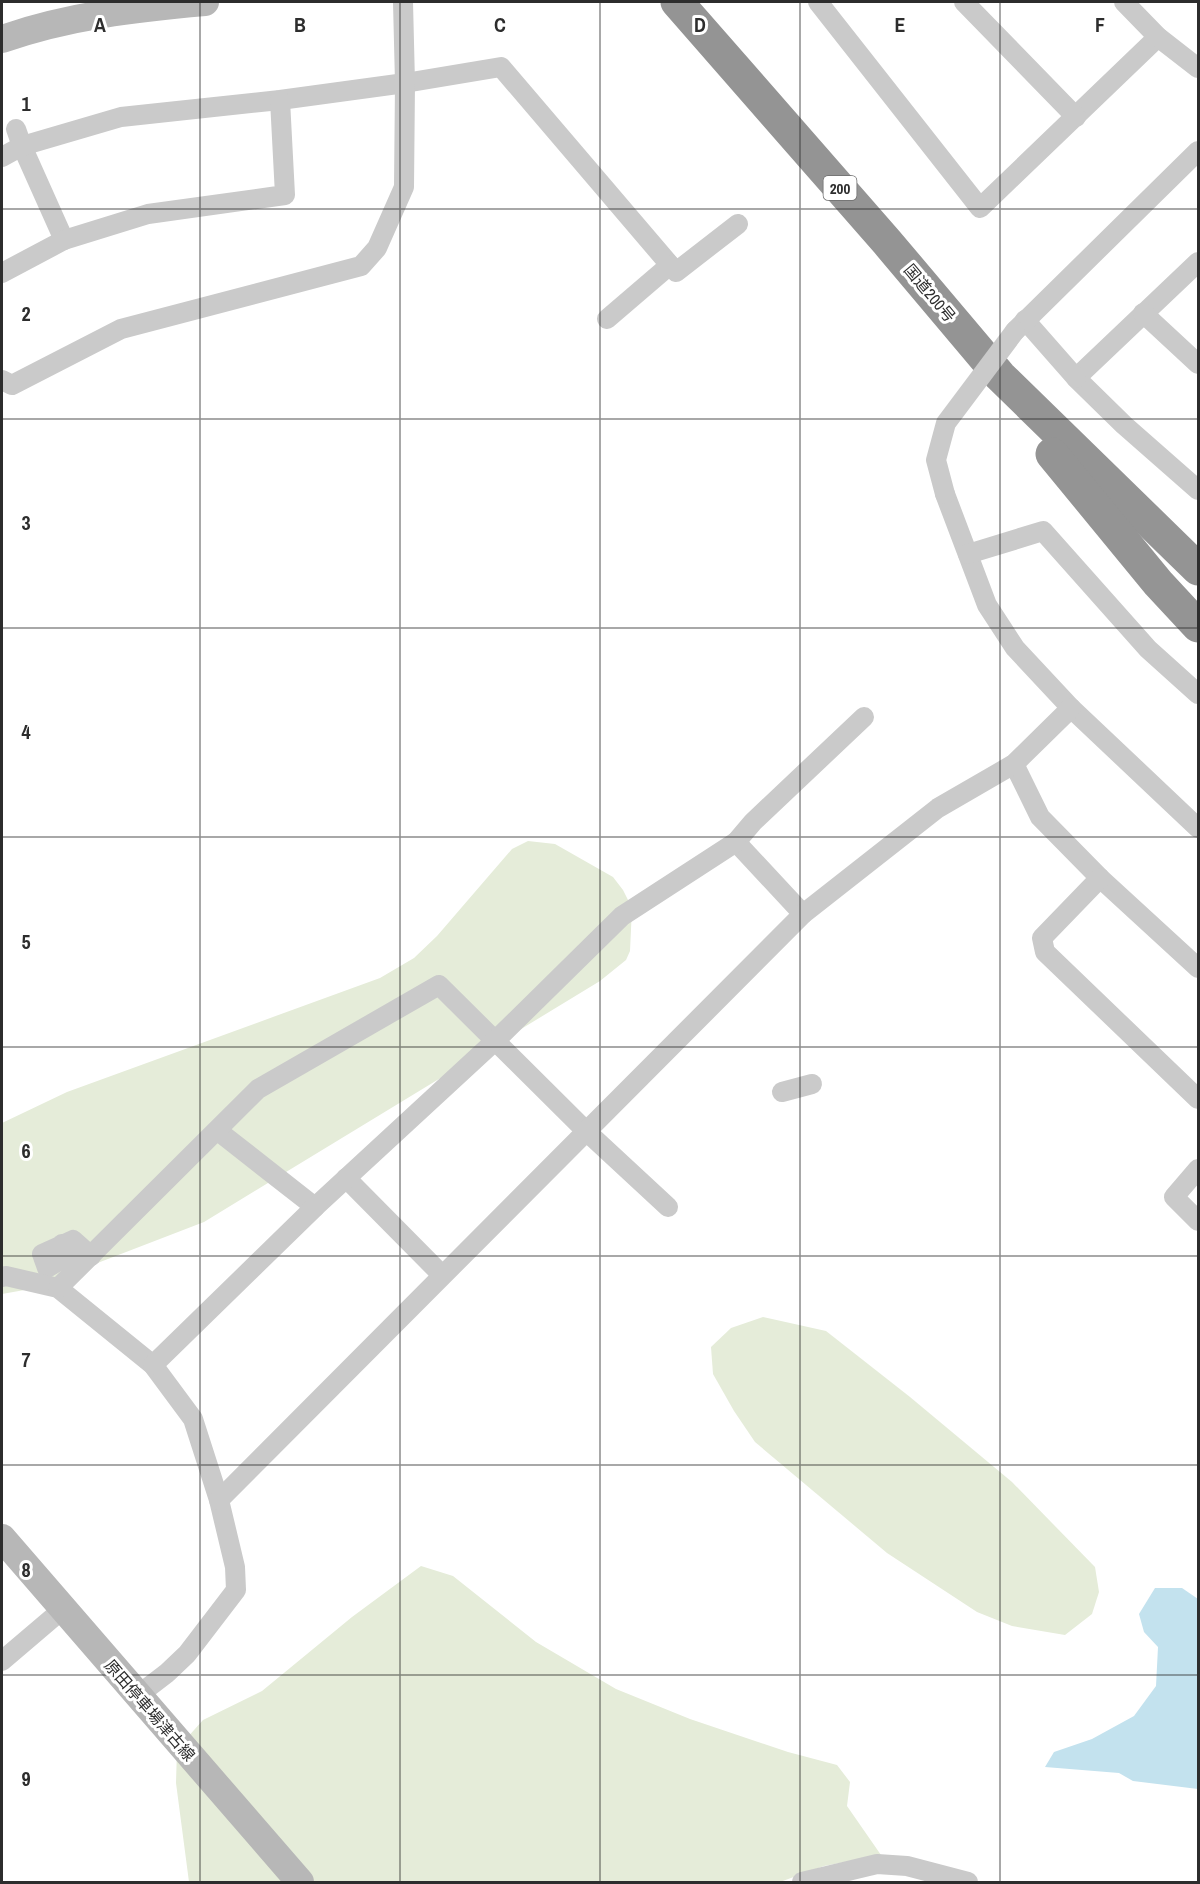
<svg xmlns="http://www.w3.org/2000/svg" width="1200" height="1884" viewBox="0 0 1200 1884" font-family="'Archivo Narrow','Noto Sans JP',sans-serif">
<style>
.green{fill:#e5ecd9}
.water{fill:#c3e2ee}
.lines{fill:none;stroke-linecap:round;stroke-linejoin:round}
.street{stroke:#cacaca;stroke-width:20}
.secondary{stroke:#b7b7b7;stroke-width:28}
.highway{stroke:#949494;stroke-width:33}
.street-bridge{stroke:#cacaca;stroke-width:20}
.grid{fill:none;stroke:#2d2d2d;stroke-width:1.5;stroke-opacity:0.55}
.labels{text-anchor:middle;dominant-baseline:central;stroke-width:6;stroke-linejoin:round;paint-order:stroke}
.shield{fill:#fff;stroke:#6c6c6c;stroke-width:1.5}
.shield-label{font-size:15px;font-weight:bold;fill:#2d2d2d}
.street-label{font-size:16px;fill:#2d2d2d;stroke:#fff}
.grid-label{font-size:20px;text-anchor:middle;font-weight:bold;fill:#2d2d2d;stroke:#fff;stroke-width:6;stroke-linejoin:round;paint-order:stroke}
</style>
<rect width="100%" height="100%" fill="#fff"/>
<!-- green -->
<g class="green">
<path d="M528,841L555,844L613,877L623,890L632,908L630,951L626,960L600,981L204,1222L30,1289L2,1294V1123L67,1092L380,978L414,958L437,936L512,849Z"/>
<path d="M763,1317L826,1331L910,1397L1012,1482L1095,1567L1099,1592L1092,1614L1065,1635L1012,1626L977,1612L887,1553L755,1442L734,1411L713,1374L711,1347L731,1328Z"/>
<path d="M421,1566L453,1576L536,1642L616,1689L690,1719L788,1752L837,1765L850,1782L847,1806L881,1855L824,1866L780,1882H189L176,1783L177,1749L203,1720L262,1691L352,1617Z"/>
</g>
<!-- water -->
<path class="water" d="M1155,1588H1182L1198,1599V1789L1133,1781L1119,1773L1045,1767L1054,1752L1092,1739L1134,1716L1156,1686L1158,1647L1144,1632L1139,1614Z"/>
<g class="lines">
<!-- street -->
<g class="street">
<path d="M818,2L980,208L1158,37"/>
<path d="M964,2L1076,117"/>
<path d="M1124,2L1158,37L1198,68"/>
<path d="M16,129L22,146L64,240"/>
<path d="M2,157L22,146L121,117L280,100L405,83L501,67L676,272L738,224"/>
<path d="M1198,262L1076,378L1124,425L1198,490"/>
<path d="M2,273L64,240L148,214L285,195L280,100"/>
<path d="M1143,313L1198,364"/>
<path d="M607,319L670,265"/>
<path d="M1025,320L1076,378"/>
<path d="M1015,331L1198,151"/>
<path d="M2,380L12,385L121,329L361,266L377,248L404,187L405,83L403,2"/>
<path d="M945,494L987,605L1015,648L1071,708L1198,828"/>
<path d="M968,554L1043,531L1148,649L1198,694"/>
<path d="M1014,764L1040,817L1100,878L1198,968"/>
<path d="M1100,878L1042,938L1045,952L1198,1099"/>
<path d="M803,914L736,842L753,822L864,717"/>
<path d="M782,1092L812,1084"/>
<path d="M218,1131L315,1207"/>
<path d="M1198,1169L1174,1197L1198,1221"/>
<path d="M346,1178L442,1275"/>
<path d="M62,1244L67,1256L47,1268L42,1254L73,1240L91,1256"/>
<path d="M2,1277L6,1276L58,1288L153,1365L193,1419L219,1500L235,1567L236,1590L187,1654L167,1673L137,1696"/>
<path d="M58,1288L258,1089L439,985L586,1131L668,1207"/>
<path d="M153,1365L315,1207L496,1040L622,916L736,842"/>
<path d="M219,1500L803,914L938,808L1014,764L1071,708"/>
<path d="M2,1661L63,1609"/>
<path d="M802,1882L877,1864L907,1866L968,1882"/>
</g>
<!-- secondary -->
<g class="secondary">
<path d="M2,39C68,16 136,8 205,2"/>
<path d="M2,1538L300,1882"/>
</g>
<!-- highway -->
<g class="highway">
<path d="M677,2L887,242L1000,376L1198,569"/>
<path d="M1052,454L1158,583L1198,626"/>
</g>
<!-- street-bridge -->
<path class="street-bridge" d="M945,494L936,460L946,423L1015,331"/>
</g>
<!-- grid -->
<path class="grid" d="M200,2V1882M400,2V1882M600,2V1882M800,2V1882M1000,2V1882M2,209H1198M2,419H1198M2,628H1198M2,837H1198M2,1047H1198M2,1256H1198M2,1465H1198M2,1675H1198"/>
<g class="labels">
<!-- shield labels -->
<rect class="shield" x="823.5" y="176" width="33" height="24" rx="4.5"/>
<g class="shield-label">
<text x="840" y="188">200</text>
</g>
<!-- street labels -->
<g class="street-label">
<text transform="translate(930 293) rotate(50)">国道200号</text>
<text transform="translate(150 1710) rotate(49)">原田停車場津古線</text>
</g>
</g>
<g class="grid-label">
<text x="100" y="32">A</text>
<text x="300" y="32">B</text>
<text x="500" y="32">C</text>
<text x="700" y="32">D</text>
<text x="900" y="32">E</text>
<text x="1100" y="32">F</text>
<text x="26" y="111">1</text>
<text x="26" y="321">2</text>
<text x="26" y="530">3</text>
<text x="26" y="739">4</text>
<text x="26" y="949">5</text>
<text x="26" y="1158">6</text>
<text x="26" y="1367">7</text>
<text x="26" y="1577">8</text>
<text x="26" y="1786">9</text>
</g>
<!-- border -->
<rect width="1200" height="1884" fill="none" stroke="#2d2d2d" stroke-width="6"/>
</svg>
